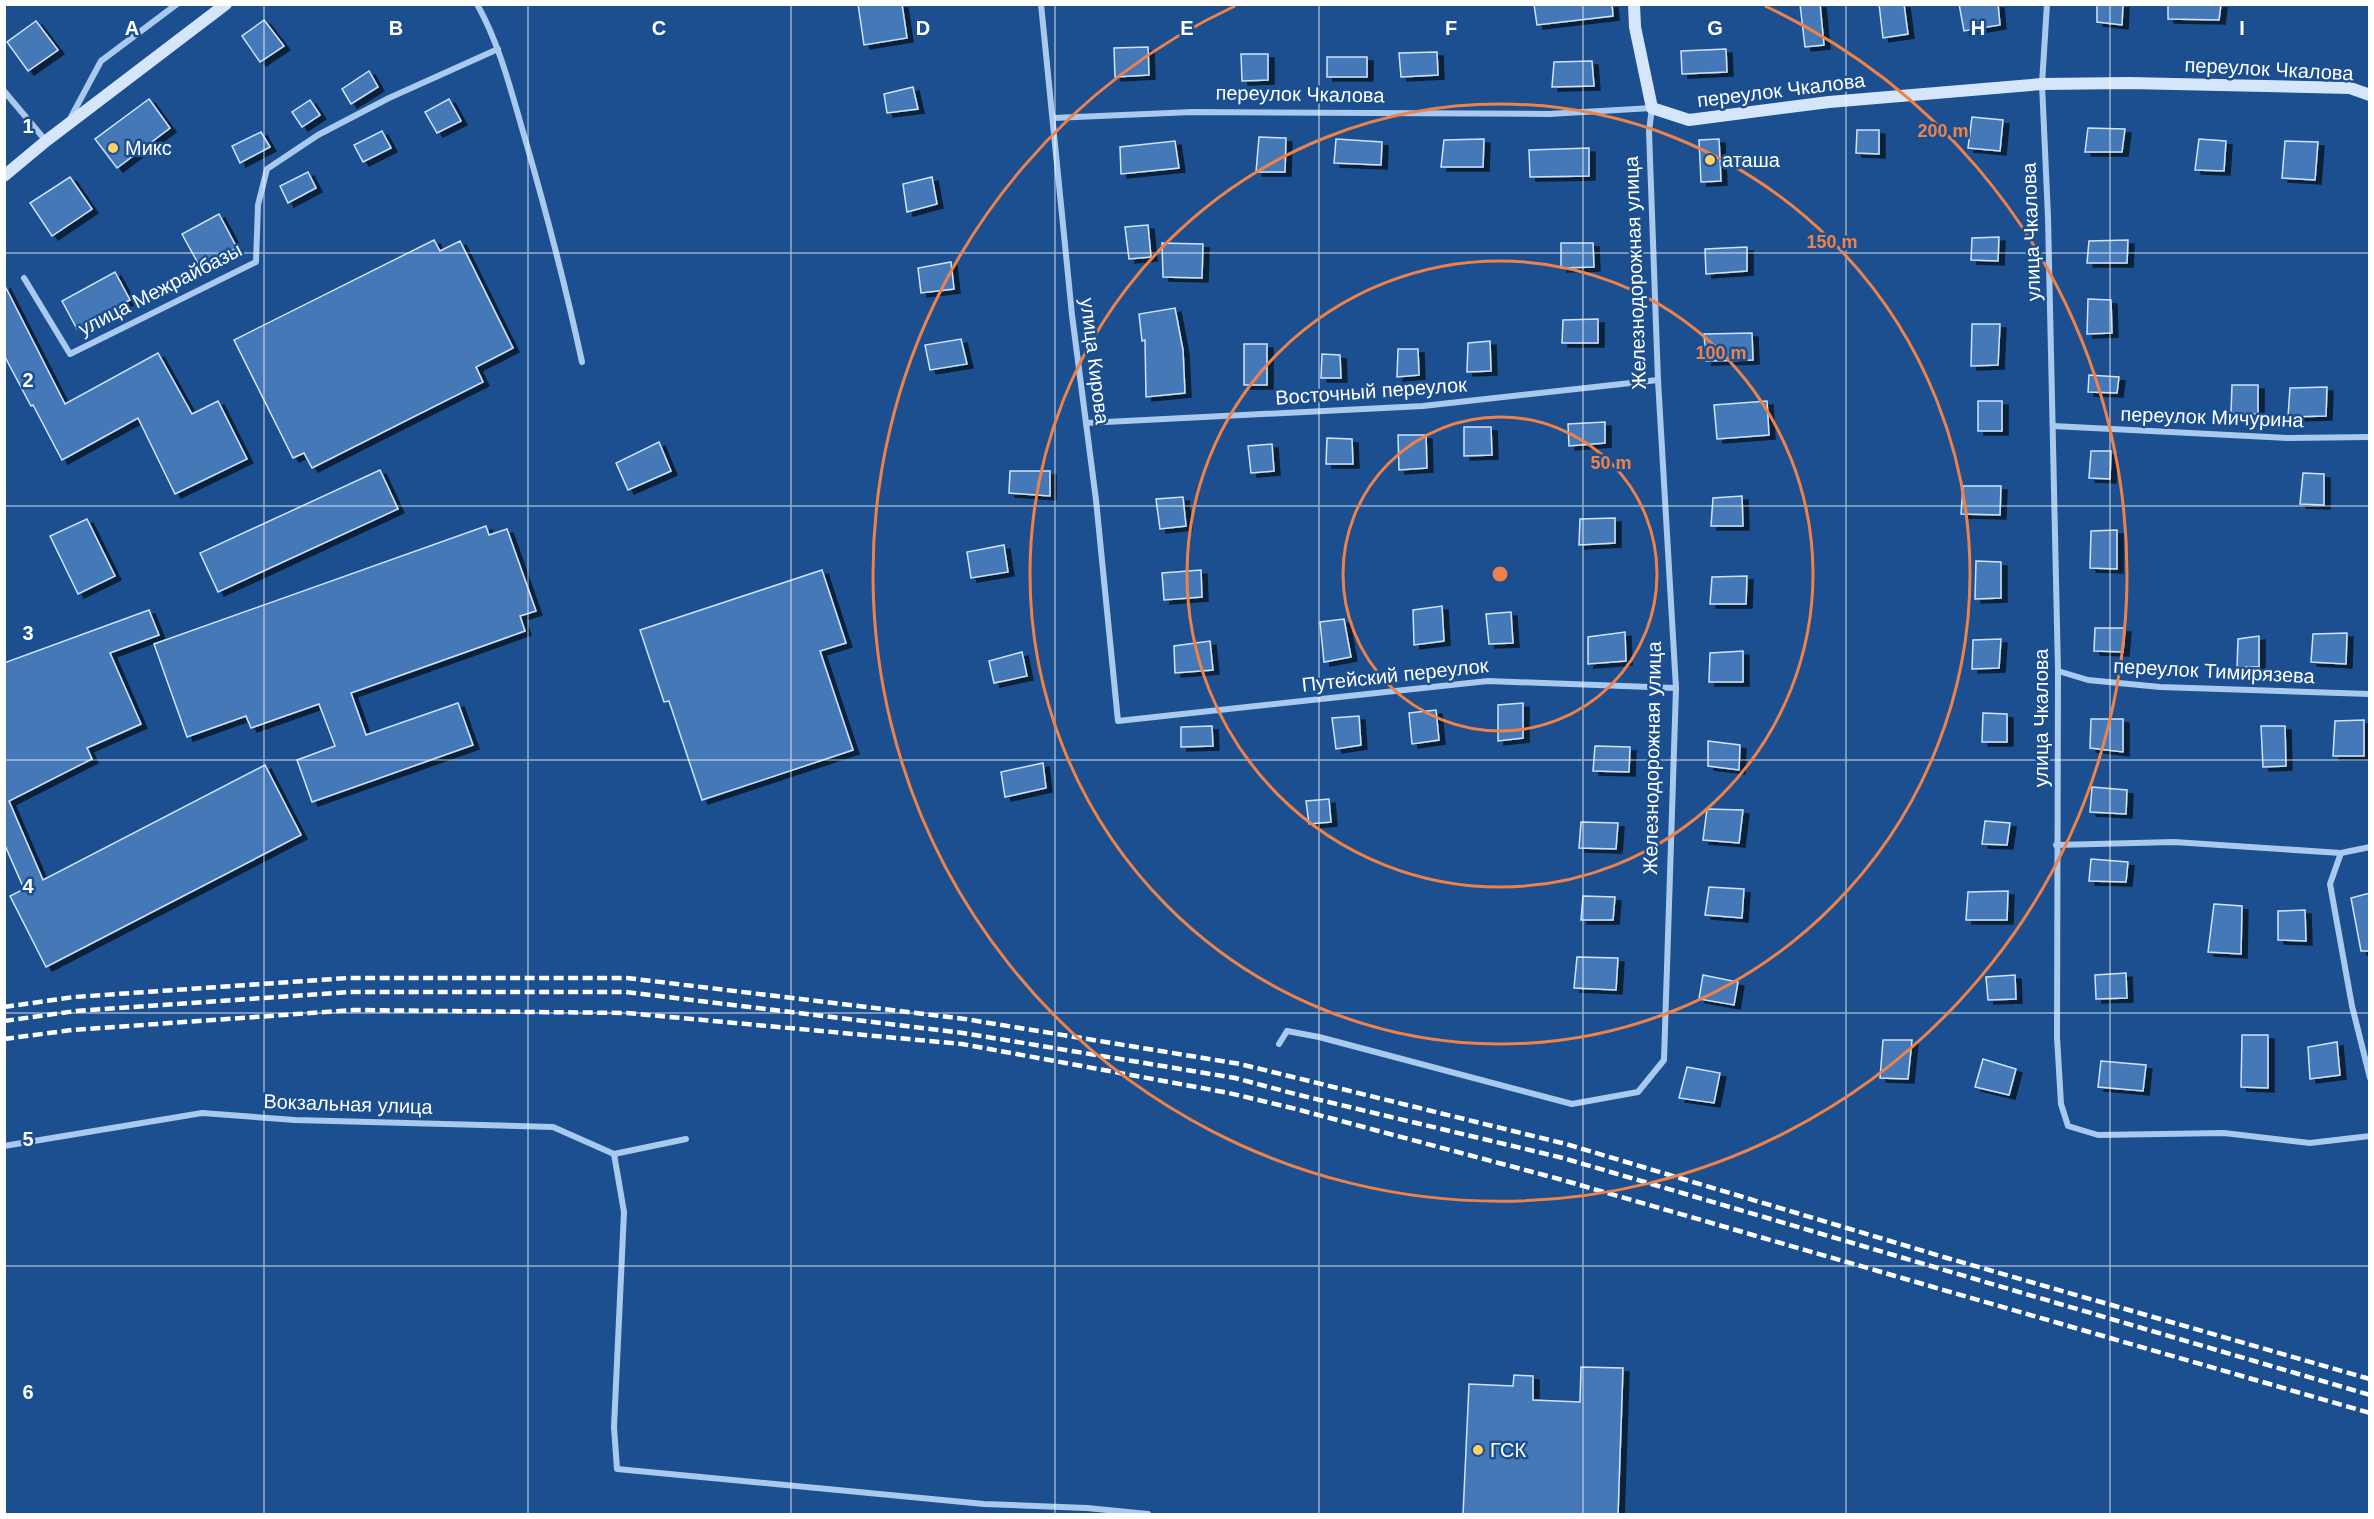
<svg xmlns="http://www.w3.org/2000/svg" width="2374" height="1519" viewBox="0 0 2374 1519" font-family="Helvetica,sans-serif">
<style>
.building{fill:#4478b7;stroke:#cfe3fa;stroke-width:1.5;filter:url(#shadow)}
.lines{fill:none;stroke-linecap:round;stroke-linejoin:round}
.street{stroke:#a9c9ee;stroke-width:6}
.secondary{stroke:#d6e6fa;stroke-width:12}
.rail{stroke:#fff;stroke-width:4.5;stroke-dasharray:10 4.5;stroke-linecap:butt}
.grid{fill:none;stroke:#fff;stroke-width:1.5;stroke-opacity:0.55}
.ring{fill:none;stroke:#ee8249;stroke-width:3}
.poi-dot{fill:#ffd166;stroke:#1b4f8f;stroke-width:2}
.labels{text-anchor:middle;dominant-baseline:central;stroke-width:5;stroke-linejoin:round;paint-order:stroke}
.street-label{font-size:20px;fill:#fff;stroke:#1b4f8f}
.poi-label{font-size:20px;fill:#fff;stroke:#1b4f8f;text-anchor:start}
.grid-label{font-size:20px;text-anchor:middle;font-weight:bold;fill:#fff;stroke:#1b4f8f;stroke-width:5;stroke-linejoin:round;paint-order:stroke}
.centre{fill:#ee8249;stroke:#1b4f8f;stroke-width:3}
.ring-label{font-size:18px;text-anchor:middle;font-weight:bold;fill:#ee8249;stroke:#1b4f8f;stroke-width:5;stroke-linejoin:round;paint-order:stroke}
</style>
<defs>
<filter id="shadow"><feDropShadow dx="6" dy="4" stdDeviation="0" flood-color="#0009"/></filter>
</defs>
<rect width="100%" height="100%" fill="#1b4f8f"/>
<!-- building -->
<g class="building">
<path d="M858,4H902L907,38L864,45Z"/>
<path d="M1534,4H1612L1613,16L1537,25Z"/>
<path d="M1800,4H1820L1824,45L1805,47Z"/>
<path d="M1879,4H1904L1908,34L1883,38Z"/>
<path d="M1959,4H1998L2000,25L1964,31Z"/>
<path d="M2097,4H2123L2122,25L2097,22Z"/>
<path d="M2168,4H2221L2219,20L2168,19Z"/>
<path d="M264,20L284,46L260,62L242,36Z"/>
<path d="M36,21L58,50L28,71L7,42Z"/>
<path d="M1148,47L1149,75L1115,77L1114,48Z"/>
<path d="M1726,49L1727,72L1682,74L1681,51Z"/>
<path d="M1437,52L1438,75L1401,77L1399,53Z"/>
<path d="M1241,54H1268V80L1242,81Z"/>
<rect x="1327" y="57" width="40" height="20"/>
<path d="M1592,61L1594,86L1552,87L1554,62Z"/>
<path d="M369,71L378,87L351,104L342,89Z"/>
<path d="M913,87L918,109L887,113L884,94Z"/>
<path d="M149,99L170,128L117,168L95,139Z"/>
<path d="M449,99L461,121L437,133L425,112Z"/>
<path d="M310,100L320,115L302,127L292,112Z"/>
<path d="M1972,117L2003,120L2000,151L1968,148Z"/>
<path d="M2088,128L2125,129L2122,152H2085Z"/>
<path d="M1857,130H1879V154L1856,153Z"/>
<path d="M382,131L391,148L363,162L354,145Z"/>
<path d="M261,132L270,147L240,163L232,146Z"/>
<path d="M1259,137L1286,138L1285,172H1256Z"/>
<path d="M1336,139L1382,142L1381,165L1334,163Z"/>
<path d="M1484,139L1483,167H1441L1444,140Z"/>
<path d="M1719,139L1721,181L1701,182L1699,140Z"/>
<path d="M2199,139L2226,141L2224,171L2195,170Z"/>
<path d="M1175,141L1179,168L1121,174L1120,147Z"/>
<path d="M2285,141L2318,142L2315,180L2282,178Z"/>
<path d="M1589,148V176L1530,177L1529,150Z"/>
<path d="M308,172L316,188L288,203L280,186Z"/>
<path d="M70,177L92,209L52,236L30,203Z"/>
<path d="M932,177L937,204L907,212L903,184Z"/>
<path d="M219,214L237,248L200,267L182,234Z"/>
<path d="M1148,225L1151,257L1129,259L1125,227Z"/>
<path d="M1999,237L1998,261L1971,260L1972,238Z"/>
<path d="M434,240L440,251L460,241L513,348L476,367L483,382L312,468L304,453L293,458L234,340Z"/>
<path d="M2128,240L2127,263H2087L2089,241Z"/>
<path d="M1162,243L1203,244L1202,278L1163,277Z"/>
<path d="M1561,243H1593L1594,267L1561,268Z"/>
<path d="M1747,247V271L1706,274L1705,249Z"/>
<path d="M951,262L954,289L921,293L918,268Z"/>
<path d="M115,272L130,300L77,329L62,301Z"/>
<path d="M4,284L65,404L158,353L192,414L218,401L247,459L175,494L138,418L62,460L33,405L31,406L4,355Z"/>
<path d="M2088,299L2111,300L2112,333L2087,334Z"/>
<path d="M1175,308L1183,350L1185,393L1146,397L1145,340L1142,341L1139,314Z"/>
<path d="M1598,319V343H1562L1563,320Z"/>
<path d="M1972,324H2000L1998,365L1971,366Z"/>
<path d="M1752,333L1753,360L1706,361L1704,334Z"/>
<path d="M961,339L967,364L930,370L925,345Z"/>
<path d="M1490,341L1491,371L1467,372L1468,343Z"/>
<rect x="1244" y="344" width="23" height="41"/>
<path d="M1398,349H1418L1419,375L1397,377Z"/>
<path d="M1322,354L1340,355L1341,378H1321Z"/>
<path d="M2089,375L2119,377L2117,393L2088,392Z"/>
<path d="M2232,385H2258V414L2231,413Z"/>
<path d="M2327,387L2326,416L2288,417L2290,388Z"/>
<path d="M1767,401L1769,435L1717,439L1714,405Z"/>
<rect x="1978" y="401" width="24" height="30"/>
<path d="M1605,422V443L1569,446L1568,424Z"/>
<path d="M1464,427H1491L1492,455L1464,456Z"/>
<path d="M1398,435H1426L1427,468L1399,470Z"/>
<path d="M1327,438L1352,439L1353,464H1326Z"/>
<path d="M659,442L671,471L628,490L616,463Z"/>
<path d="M1272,444L1274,471L1251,473L1248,446Z"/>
<path d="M2091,451H2111L2110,479L2089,478Z"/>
<path d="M380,470L398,509L218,592L200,553Z"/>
<path d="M1010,471H1050V496L1009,493Z"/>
<path d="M2303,473L2324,474V505L2300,504Z"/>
<path d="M1963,486H2001L2000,515L1961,514Z"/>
<path d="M1742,496L1743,526H1711L1713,498Z"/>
<path d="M1183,497L1186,526L1160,529L1156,499Z"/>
<path d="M1615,518V543L1579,545L1580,519Z"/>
<path d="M87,519L115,576L78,594L50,536Z"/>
<path d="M486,526L489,535L507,529L536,611L520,616L525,631L351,693L366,735L458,703L473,745L312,802L297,760L335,746L319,704L251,728L246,716L187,737L154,644Z"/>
<path d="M2117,530V569L2090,568L2091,531Z"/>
<path d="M1004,545L1008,572L971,578L967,552Z"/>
<path d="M1976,561L2001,562V598L1975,599Z"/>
<path d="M822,570L846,643L820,651L853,750L702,800L669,701L664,702L640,630Z"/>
<path d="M1201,570L1202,597L1164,600L1162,573Z"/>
<path d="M1747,576L1746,604H1710L1712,577Z"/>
<path d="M1442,606L1444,641L1414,645L1413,610Z"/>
<path d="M149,610L159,635L110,653L141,724L87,748L92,759L9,801L43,880L265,765L301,835L46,967L10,896L24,889L4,843V663Z"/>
<path d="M1511,612L1513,643L1489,644L1486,614Z"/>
<path d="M1344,619L1351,657L1324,662L1320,622Z"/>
<path d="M2095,628H2125L2123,652L2094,651Z"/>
<path d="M1625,632L1626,661L1588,664V637Z"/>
<path d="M2347,633L2346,664L2311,662L2313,634Z"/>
<path d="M2259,636V667H2237L2238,639Z"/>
<path d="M2001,639L1999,668L1972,669L1973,640Z"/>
<path d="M1210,641L1213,670L1175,673L1174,646Z"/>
<path d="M1743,651V682H1709L1710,653Z"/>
<path d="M1022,652L1027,676L994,683L989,661Z"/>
<path d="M1523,703V738L1498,741V705Z"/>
<path d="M1436,710L1439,740L1412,744L1409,713Z"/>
<path d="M1983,713L2007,714V742H1982Z"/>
<path d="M1359,716L1361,745L1336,749L1332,718Z"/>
<path d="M2091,719H2123V752L2090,748Z"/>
<path d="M2364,720V756H2333L2335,721Z"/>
<path d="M1212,726L1213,746L1181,747V727Z"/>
<path d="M2261,726H2285L2286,766L2263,767Z"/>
<path d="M1708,741L1740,745L1739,770L1708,766Z"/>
<path d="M1595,746L1630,747L1629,772L1593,771Z"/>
<path d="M1043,763L1046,788L1005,797L1001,772Z"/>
<path d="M2092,787L2127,790L2126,814L2090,812Z"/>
<path d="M1329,799L1331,822L1309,824L1306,801Z"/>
<path d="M1707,809L1743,810L1739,843L1703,840Z"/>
<path d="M1985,821L2010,823L2007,845L1982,844Z"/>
<path d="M1581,822L1618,823L1616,849L1579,848Z"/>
<path d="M2091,859L2128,862L2126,882L2089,881Z"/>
<path d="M1709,887L1744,889L1742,918L1705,915Z"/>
<path d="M2008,891L2007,920H1966L1968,892Z"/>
<path d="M2370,893V951H2361L2351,898Z"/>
<path d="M1583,896L1615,897L1613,920H1581Z"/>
<path d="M2214,904L2242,906L2241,954L2208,952Z"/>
<path d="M2305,910L2306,941L2278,940V911Z"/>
<path d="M1577,957L1618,958L1616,990L1574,988Z"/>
<path d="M2126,973L2127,998L2096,999L2095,975Z"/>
<path d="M1703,975L1738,982L1734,1005L1699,999Z"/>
<path d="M2015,975L2016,999L1988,1000L1986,977Z"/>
<path d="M2242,1035H2268V1088L2241,1087Z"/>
<path d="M1883,1040H1912L1908,1079L1880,1078Z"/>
<path d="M2337,1042L2340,1075L2310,1079L2308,1047Z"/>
<path d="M1983,1059L2016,1069L2009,1095L1975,1087Z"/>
<path d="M2101,1061L2146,1065L2143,1091L2098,1087Z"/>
<path d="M1687,1067L1720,1073L1714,1103L1679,1098Z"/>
<path d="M1581,1367L1623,1368L1618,1515H1463L1469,1384L1513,1386L1514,1375L1533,1376V1400L1580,1402Z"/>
</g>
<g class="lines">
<!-- street -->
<g class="street">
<path d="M477,4C501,47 512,95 526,142C547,215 566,288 582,362"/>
<path d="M1041,4L1072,315L1096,500L1118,721L1488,681L1676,688"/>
<path d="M2047,4L2042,84L2048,217L2058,671L2057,1037L2061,1104L2068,1126L2098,1135L2224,1133L2310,1143L2370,1136"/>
<path d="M4,91L46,141"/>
<path d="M71,117L101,61L177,4"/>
<path d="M1053,118L1192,112L1549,114L1652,108L1649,131L1658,380L1676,688L1664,1060L1638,1092L1572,1104L1319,1037L1287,1031L1279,1044"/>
<path d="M24,278L70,354L256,262L258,205L267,169L318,135L389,98L498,49"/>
<path d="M1086,423L1423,406L1658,380"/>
<path d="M2053,426L2288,438L2370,437"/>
<path d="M2058,671L2088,680L2160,687L2370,694"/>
<path d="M2056,845L2174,842L2341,853L2370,847"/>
<path d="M2341,853L2330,884L2352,1006L2370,1078"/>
<path d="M4,1146L202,1113L295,1120L553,1127L614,1154L686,1139"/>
<path d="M614,1154L624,1212L614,1427L617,1469L984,1504L1087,1508L1148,1514"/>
</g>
<!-- secondary -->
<g class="secondary">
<path d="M1634,4L1635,27L1652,108L1689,120L1829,102L2042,84L2129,83L2350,88L2370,95"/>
<path d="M4,176L46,141L226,4"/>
</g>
<!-- rail -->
<g class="rail">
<path d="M4,1007L74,997L348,978H627L965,1019L1240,1064L1566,1144L1947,1258L2370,1379"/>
<path d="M4,1021L76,1011L349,992H626L963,1033L1235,1078L1299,1095L1563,1158L2370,1395"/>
<path d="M4,1039L72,1030L354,1010L627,1013L962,1044L1229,1093L1296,1109L1559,1179L2370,1413"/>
</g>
</g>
<!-- grid -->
<path class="grid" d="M264,4V1514M528,4V1514M791,4V1514M1055,4V1514M1319,4V1514M1583,4V1514M1846,4V1514M2110,4V1514M4,253H2370M4,506H2370M4,760H2370M4,1013H2370M4,1266H2370"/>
<!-- distance rings -->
<g class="ring">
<circle cx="1500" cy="574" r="157"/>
<circle cx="1500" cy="574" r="313"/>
<circle cx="1500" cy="574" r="470"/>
<path d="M1765 6A627 627 0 1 1 1235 6"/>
</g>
<!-- markers -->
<g class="poi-dot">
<circle cx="113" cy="148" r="6"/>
<circle cx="1710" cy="160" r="6"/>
<circle cx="1478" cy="1450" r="6"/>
</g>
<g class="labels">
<!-- street labels -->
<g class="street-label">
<text transform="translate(2269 69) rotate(3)">переулок Чкалова</text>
<text transform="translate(1781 90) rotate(-7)">переулок Чкалова</text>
<text transform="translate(1300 94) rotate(1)">переулок Чкалова</text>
<text transform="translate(2031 232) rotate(-92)">улица Чкалова</text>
<text transform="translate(1635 273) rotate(-92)">Железнодорожная улица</text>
<text transform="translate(160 289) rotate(-27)">улица Межрайбазы</text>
<text transform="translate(1095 361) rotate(83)">улица Кирова</text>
<text transform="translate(1371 391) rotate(-4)">Восточный переулок</text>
<text transform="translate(2212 417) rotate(2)">переулок Мичурина</text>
<text transform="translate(2214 671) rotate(3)">переулок Тимирязева</text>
<text transform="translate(1395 675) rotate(-6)">Путейский переулок</text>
<text transform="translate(2041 718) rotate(-90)">улица Чкалова</text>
<text transform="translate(1652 758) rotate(-89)">Железнодорожная улица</text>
<text transform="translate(348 1104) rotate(2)">Вокзальная улица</text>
</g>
<!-- poi labels -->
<g class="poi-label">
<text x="125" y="148">Микс</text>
<text x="1722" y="160">аташа</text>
<text x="1490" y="1450">ГСК</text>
</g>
</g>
<g class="grid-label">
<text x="132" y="35">A</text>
<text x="396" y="35">B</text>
<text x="659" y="35">C</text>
<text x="923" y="35">D</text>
<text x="1187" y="35">E</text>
<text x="1451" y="35">F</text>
<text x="1715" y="35">G</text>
<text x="1978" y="35">H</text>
<text x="2242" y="35">I</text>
<text x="28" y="133">1</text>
<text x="28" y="387">2</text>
<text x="28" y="640">3</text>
<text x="28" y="893">4</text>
<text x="28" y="1146">5</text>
<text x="28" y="1399">6</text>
</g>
<circle cx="1500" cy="574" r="9" class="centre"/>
<g class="ring-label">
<text x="1943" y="137">200 m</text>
<text x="1832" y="248">150 m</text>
<text x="1721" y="359">100 m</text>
<text x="1611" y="469">50 m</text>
</g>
<!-- border -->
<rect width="2374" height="1519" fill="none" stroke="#ffffff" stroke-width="12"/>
</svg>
